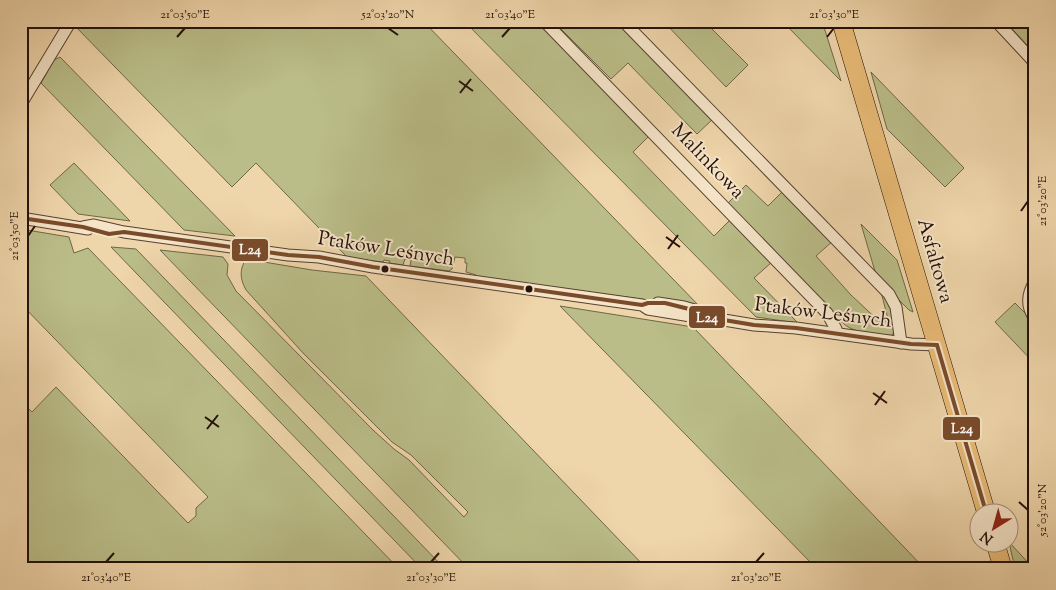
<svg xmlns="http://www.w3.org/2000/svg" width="1056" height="590" viewBox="0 0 1056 590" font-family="'Sorts Mill Goudy',serif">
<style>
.green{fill:#babd88;stroke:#6f6648}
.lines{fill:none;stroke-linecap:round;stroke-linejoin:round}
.minor-casing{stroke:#574131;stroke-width:13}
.primary-casing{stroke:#241009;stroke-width:19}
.minor{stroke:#f5e4c8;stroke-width:11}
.primary{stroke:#e8ba75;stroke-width:18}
.bus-1-casing{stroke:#f5e4c8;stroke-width:8}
.bus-1{stroke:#7a4b2a;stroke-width:4}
.ticks{fill:none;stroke:#241009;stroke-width:2}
.bus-dot{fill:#241009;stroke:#f5e4c8;stroke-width:2}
.labels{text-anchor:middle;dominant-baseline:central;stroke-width:4;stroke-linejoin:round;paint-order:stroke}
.street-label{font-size:20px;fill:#241009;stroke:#f5e4c8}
.line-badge{stroke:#f5e4c8;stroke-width:2}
.badge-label{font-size:14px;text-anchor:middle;font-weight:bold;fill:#fff}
.neatline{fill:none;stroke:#241009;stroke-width:2}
.ticks-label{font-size:12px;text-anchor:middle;fill:#241009}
</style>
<rect width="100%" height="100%" fill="#efd5aa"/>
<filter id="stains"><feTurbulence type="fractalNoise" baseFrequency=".004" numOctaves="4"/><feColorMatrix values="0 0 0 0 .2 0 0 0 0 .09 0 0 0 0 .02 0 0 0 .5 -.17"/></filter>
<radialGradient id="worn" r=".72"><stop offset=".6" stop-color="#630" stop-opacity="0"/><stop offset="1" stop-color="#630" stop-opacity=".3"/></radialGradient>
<!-- green -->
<g class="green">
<path d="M78,21H423L703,310L685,305L477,277L476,275L466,272L467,263H465V258L455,257L452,269L449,271L410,266L411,260L405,259L403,265L389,263L390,261L384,260L383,262L348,258L256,163L232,187L75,26Z"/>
<path d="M464,21H538L650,135L633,152L714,236L731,219L772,262L754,278L798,323L756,317Z"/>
<path d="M553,21H620L714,118L697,134L628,63L611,79Z"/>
<path d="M663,21H704L748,65L726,87Z"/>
<path d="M782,21H821L823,24L841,81Z"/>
<path d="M1005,21H1035V54Z"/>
<path d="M60,57L235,236L184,230L41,83L54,60Z"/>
<path d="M871,72L964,168L945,187L887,129Z"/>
<path d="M74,163L130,221L78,214L50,185Z"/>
<path d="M746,185L768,206L784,190L834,240L816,256L851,295L882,324L888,319L880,288C889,297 897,322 893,334L889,337C869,333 848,334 836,315L727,204Z"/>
<path d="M861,224L897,260L913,312L909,310L877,278Z"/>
<path d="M21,229L69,237L74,253L88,248L399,569H33L21,557V401L32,412L56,387L188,523L196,516V508L208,497L21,304Z"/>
<path d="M111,247L136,249L445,569H422Z"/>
<path d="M160,250L223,257L228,264L227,275L236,291L373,430L394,449L409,460L464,517L468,512L411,455L392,442L303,353L246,290C240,279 239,270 246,259L312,270L366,276L647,569H469Z"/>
<path d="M1015,303L1035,323V364L995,322Z"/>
<path d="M560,306L693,327L925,569H817Z"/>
<path d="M1009,542L1034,569H1015Z"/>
</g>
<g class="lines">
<!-- minor casing -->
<g class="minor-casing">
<g id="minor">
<path d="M544,21L827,313L836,329L837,333"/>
<path d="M623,21L889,294L896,307L901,343"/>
<path d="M996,21L1035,63"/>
<path d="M21,104L71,21"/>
<path d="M21,218L88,229"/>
<path d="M83,227L94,225L124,232L288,255L319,257L373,267L642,305L648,309L697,317H706L754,325L796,328L911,344L937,345"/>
<path d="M1035,281C1027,295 1026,306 1035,319"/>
<path d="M658,303L684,307L698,311"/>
</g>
</g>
<!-- primary casing -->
<g class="primary-casing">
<g id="primary">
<path d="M841,21L986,512"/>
<path d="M995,542L1003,569"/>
</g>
</g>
<!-- minor -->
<use href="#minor" class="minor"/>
<!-- primary -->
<use href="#primary" class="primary"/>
<!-- bus-1 casing -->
<g class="bus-1-casing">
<g id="bus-1">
<path d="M21,218L83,227L109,234L124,232L288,255L319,257L373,267L642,305L648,303H665L693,310L706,317L754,325L796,328L911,344L937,345"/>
<path d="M937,345L986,512"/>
</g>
</g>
<!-- bus-1 -->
<use href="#bus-1" class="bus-1"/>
</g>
<!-- ticks -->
<path class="ticks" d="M388,28L398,35M177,37L185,28M502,37L510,28M827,37L834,28M459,81L473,91M460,93L471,79M1021,211L1028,201M28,236L35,226M666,237L680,247M668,249L678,235M873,393L887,403M875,405L885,391M205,417L219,427M207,429L218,415M1019,502L1028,510M106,562L114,553M431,562L439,553M756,562L764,553"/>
<!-- markers -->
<g class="bus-dot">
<circle cx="385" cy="269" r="4.5"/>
<circle cx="529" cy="289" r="4.5"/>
</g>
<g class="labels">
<!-- street labels -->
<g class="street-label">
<text transform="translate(707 162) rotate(46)">Malinkowa</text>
<text transform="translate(386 250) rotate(9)">Ptaków Leśnych</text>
<text transform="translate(934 261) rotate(74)">Asfaltowa</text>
<text transform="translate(823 314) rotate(7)">Ptaków Leśnych</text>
</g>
</g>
<g class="line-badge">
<rect x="231" y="238" width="38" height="24" rx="5" fill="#7a4b2a"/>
<rect x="688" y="305" width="38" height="24" rx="5" fill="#7a4b2a"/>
<rect x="942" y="416" width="39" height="25" rx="5" fill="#7a4b2a"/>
</g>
<g class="badge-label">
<text x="250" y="254">L24</text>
<text x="707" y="322">L24</text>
<text x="962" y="433">L24</text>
</g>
<!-- margin -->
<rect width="1056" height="590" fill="none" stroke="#efd5aa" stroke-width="55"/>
<!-- north arrow -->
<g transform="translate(994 528) rotate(217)"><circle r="24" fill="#f5e4c8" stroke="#a18f7c"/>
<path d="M0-4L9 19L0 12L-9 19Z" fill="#8f2418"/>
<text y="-8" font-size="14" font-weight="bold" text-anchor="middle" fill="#241009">N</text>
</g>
<rect x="28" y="28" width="1000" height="534" class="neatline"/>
<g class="ticks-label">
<text x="185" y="18">21°03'50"E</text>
<text x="388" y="18">52°03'20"N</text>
<text x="510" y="18">21°03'40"E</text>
<text x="834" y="18">21°03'30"E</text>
<text transform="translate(1042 201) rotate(-90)" y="4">21°03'20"E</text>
<text transform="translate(14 236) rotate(-90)" y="4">21°03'50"E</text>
<text transform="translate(1042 510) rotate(-90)" y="4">52°03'20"N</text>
<text x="106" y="581">21°03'40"E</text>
<text x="431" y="581">21°03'30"E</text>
<text x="756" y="581">21°03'20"E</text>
</g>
<rect width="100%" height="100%" filter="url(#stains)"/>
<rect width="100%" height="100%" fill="url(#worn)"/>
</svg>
